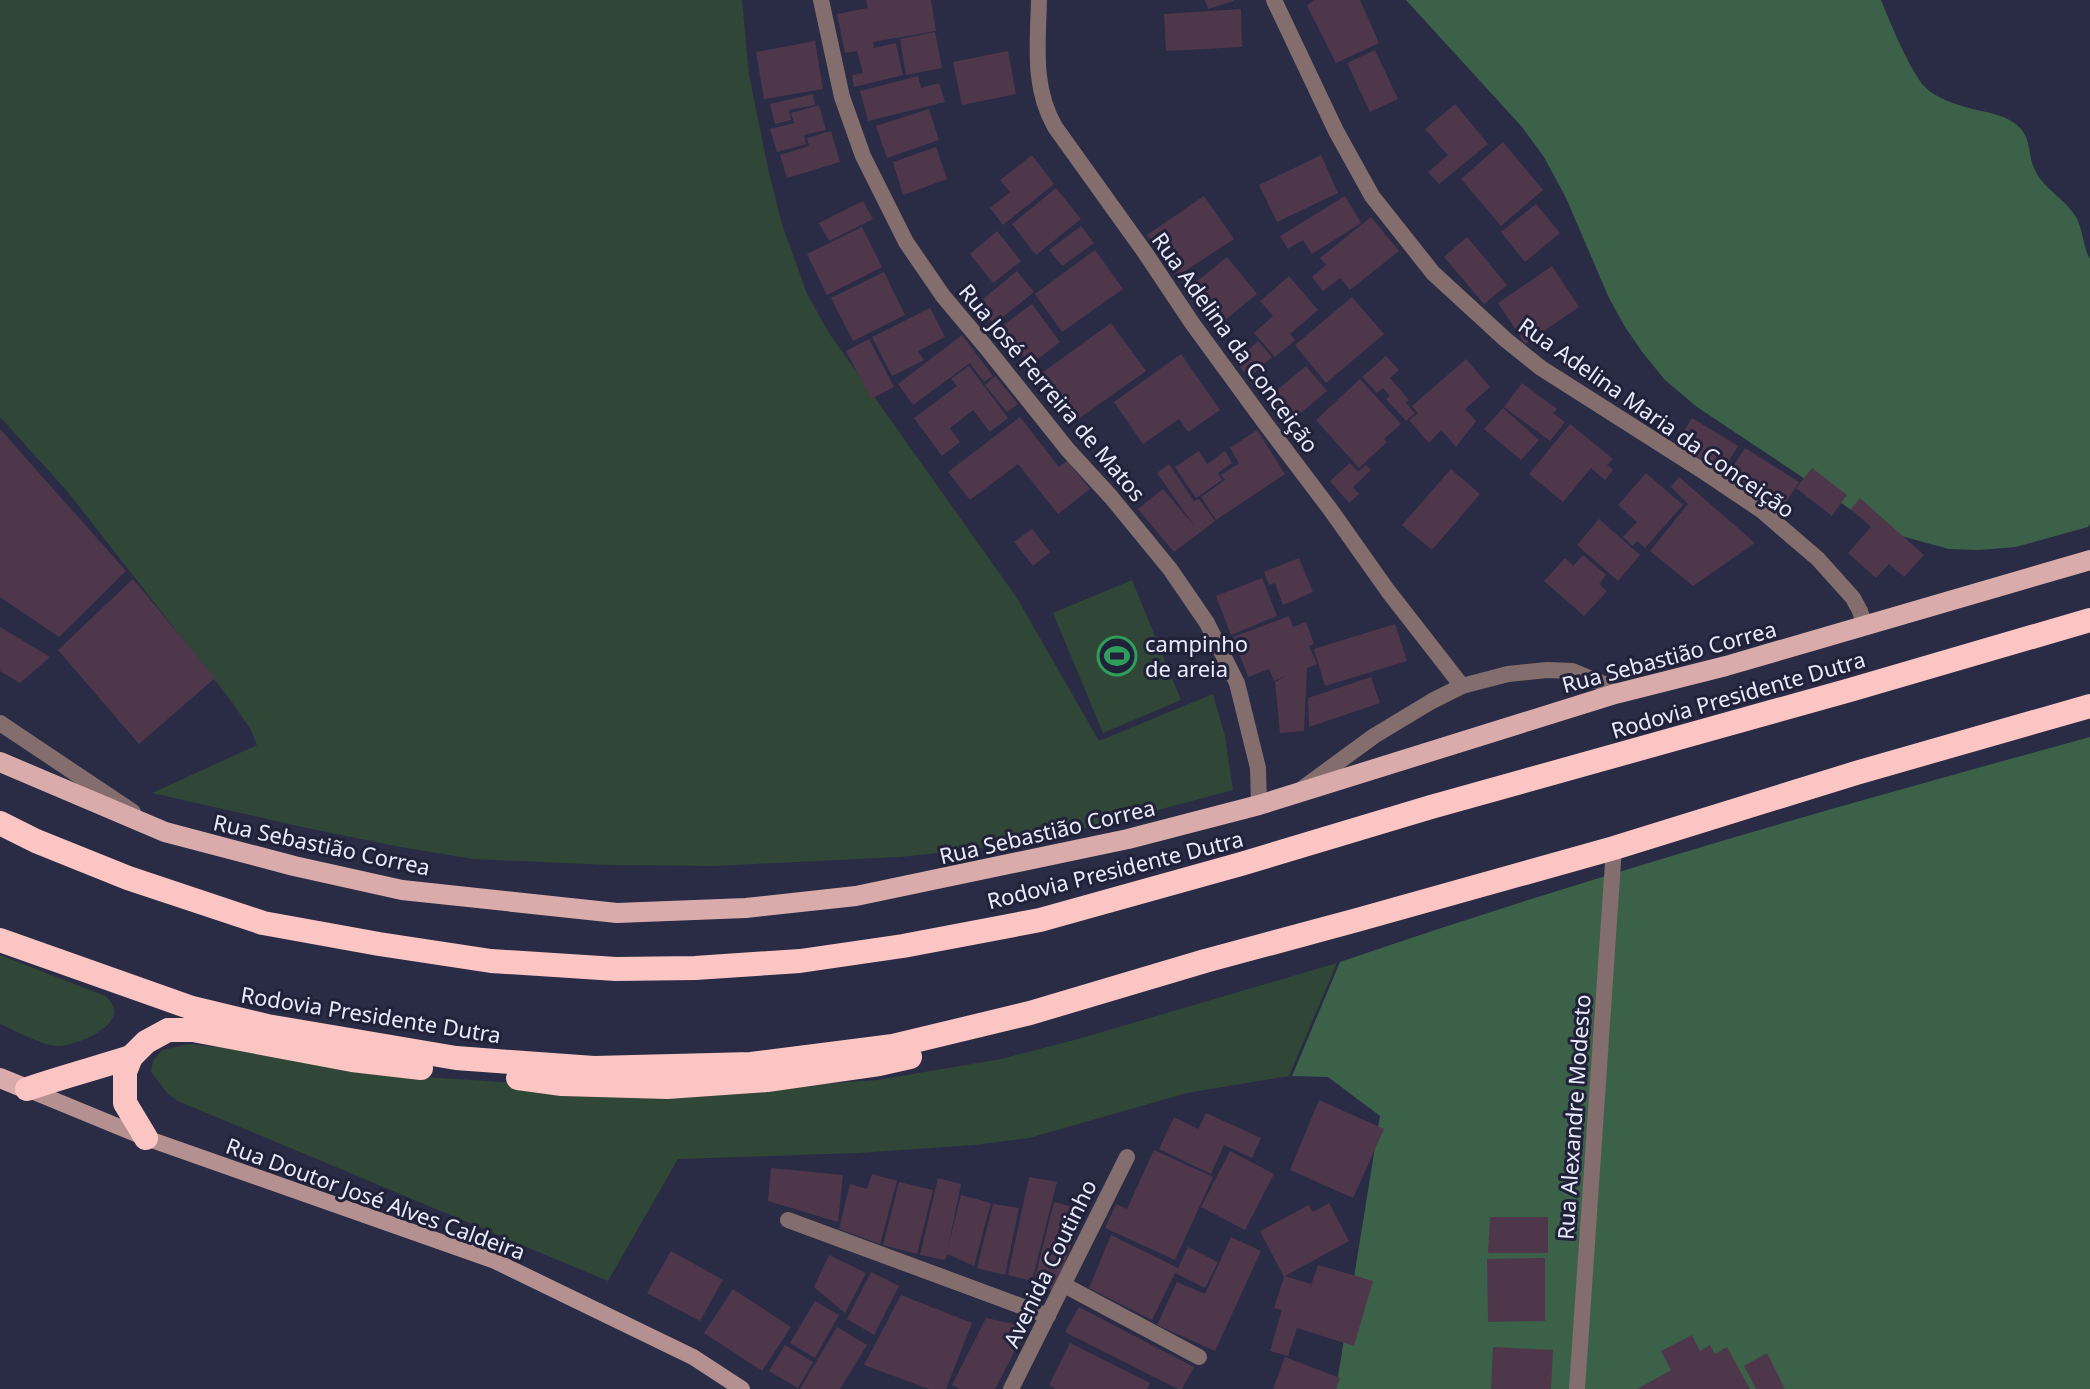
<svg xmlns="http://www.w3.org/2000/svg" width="2090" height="1389" viewBox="0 0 2090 1389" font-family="'Noto Sans',sans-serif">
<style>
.green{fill:#304637}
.forest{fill:#3b6248}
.building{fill:#4f374b}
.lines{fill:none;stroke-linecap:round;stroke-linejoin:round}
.lane{stroke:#836d6d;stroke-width:16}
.street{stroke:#836d6d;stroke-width:16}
.secondary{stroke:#b49190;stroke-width:16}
.primary{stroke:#d9acab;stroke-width:20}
.highway{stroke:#fbc5c4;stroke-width:24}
.labels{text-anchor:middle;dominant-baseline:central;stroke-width:6;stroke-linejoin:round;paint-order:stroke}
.street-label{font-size:22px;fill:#e9eafc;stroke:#21213a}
.poi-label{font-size:22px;fill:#e9eafc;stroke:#21213a;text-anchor:start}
</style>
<rect width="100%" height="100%" fill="#2a2b45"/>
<!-- green -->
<g class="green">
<path d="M0,0H742L749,75L769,173L782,224L807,294L829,333L1017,598L1099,741L1213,694L1225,736L1233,790L1121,820L1053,836L974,849L900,857L714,866L609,865L473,859L400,847L302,827L152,793L257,745L251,730L231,701L67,491L0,417Z"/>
<path d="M1132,580L1181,700L1103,733L1053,613Z"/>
<path d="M0,955L105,996C136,1021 80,1045 59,1046C44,1047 15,1030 0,1024Z"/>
<path d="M1337,963L1289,1076L1187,1093L1029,1138L975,1145L859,1153L678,1159L608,1281L178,1101L167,1093L151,1072L153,1061L162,1050L190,1044L261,1052L380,1074L623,1090L808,1085L877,1080L1001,1059L1078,1039Z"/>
</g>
<!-- forest -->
<g class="forest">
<path d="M1406,0H1881C1889,20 1911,73 1925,87C1937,99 1955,104 1969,108C1987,113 2007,114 2020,128C2031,139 2028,155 2034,168C2043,190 2066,198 2077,219C2083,231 2083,247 2090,259V524L2088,527L2016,547L1979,550L1949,549L1883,531L1697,407L1665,380L1643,353L1625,327L1609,298L1566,198L1544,157L1522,127Z"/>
<path d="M2090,737V1389H1336L1380,1116L1328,1077L1292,1076L1340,962C1587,877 1838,806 2090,737Z"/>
</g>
<!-- building -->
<g class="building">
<path d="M866,0H931L936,31L873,42L874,48L896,43L903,75L854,87L852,75L863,73L857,51L845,53L837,14L868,8Z"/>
<path d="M1205,0H1234V1L1208,9Z"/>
<path d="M1314,0H1360L1379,43L1336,63L1307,6Z"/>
<path d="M1241,9L1242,47L1166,51L1164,14Z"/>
<path d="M935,32L942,68L906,75L900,39Z"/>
<path d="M815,41L823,89L764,99L756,52Z"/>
<path d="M1375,50L1398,99L1370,112L1347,63Z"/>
<path d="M1008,51L1016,94L962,105L953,62Z"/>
<path d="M918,76L921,88L939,83L945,102L868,121L860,91Z"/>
<path d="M813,94L815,105L789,110L791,120L775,124L770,104Z"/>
<path d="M1455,104L1488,144L1439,184L1428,172L1448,155L1425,129Z"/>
<path d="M819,105L826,130L804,135L806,144L777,152L770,129L794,123L791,113Z"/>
<path d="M929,109L939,140L887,158L876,126Z"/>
<path d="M831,131L840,162L787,178L780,155L809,146L807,138Z"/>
<path d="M1503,142L1543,190L1501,226L1461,179Z"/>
<path d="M936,147L947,179L903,195L893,162Z"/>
<path d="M1032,155L1054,184L1003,225L990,208L1010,192L1000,180Z"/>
<path d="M1321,155L1338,193L1277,222L1259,185Z"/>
<path d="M1056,188L1081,219L1036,255L1012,224Z"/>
<path d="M1204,196L1234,239L1176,277L1147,235Z"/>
<path d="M1345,196L1361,223L1312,254L1303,240L1288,249L1280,236Z"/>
<path d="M863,201L873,219L829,241L819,223Z"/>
<path d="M1536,204L1560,233L1525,262L1501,232Z"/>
<path d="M1371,217L1399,251L1350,290L1340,278L1323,291L1312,277L1326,265L1320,258Z"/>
<path d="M1081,226L1094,243L1062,266L1049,250Z"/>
<path d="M862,227L882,267L827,295L807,254Z"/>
<path d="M997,231L1021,261L993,283L970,254Z"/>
<path d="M1467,237L1507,285L1484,304L1444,257Z"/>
<path d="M1095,250L1123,289L1062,332L1035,294Z"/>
<path d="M1227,257L1257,294L1214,329L1184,292Z"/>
<path d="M1552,266L1579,307L1525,344L1498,303Z"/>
<path d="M1017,271L1034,292L994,324L977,304Z"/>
<path d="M884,272L905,315L853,341L831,298Z"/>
<path d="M1289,276L1318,310L1290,334L1295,340L1275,357L1254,333L1273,316L1260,301Z"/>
<path d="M1352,297L1384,334L1326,383L1295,345Z"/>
<path d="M1032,304L1060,342L1030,365L1001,327Z"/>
<path d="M930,308L945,337L918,351L924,360L892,376L872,337Z"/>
<path d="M1111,323L1146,371L1074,422L1039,375Z"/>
<path d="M962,335L993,376L984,382L970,363L913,405L898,384Z"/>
<path d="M869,339L894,387L871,399L846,351Z"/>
<path d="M1258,341L1272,357L1249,377L1235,362Z"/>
<path d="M1181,354L1220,410L1188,432L1179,419L1143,444L1114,402Z"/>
<path d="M1386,356L1399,370L1390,378L1409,400L1406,403L1415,413L1406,421L1386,399L1390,396L1383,388L1377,393L1362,377Z"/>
<path d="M1466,359L1490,387L1465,409L1476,421L1456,447L1441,430L1429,443L1409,420L1418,413L1412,406Z"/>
<path d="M969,366L1008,418L990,432L973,410L950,428L960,442L942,456L914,418L957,386L951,379Z"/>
<path d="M1306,366L1327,391L1286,425L1265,400Z"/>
<path d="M995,376L1018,404L1007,412L985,385Z"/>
<path d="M1360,379L1401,424L1384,439L1387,442L1359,468L1316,420Z"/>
<path d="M1522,383L1557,409L1553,413L1565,422L1550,441L1504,407Z"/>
<path d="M1503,408L1539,440L1521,460L1484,429Z"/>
<path d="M1020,417L1059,467L1067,461L1090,489L1058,514L1018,464L970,500L948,472Z"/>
<path d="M1692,418L1738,446L1722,472L1676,444Z"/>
<path d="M1570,424L1613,459L1607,465L1613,470L1605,480L1591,468L1563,502L1529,474Z"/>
<path d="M0,429L126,571L59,637L0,597Z"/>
<path d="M1257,430L1285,474L1216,520L1201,497L1225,480L1221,475L1239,463L1230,448Z"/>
<path d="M1745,448L1799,482L1782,508L1728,474Z"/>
<path d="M1199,451L1207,464L1225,451L1232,463L1218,473L1222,480L1196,498L1175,467Z"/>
<path d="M1350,463L1358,472L1366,465L1371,470L1353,487L1359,494L1349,503L1330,481Z"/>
<path d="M1169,464L1194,501L1199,499L1215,521L1174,552L1138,509L1163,489L1195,527L1157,473Z"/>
<path d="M1812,468L1847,495L1832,516L1796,488Z"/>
<path d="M1451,469L1480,494L1432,550L1402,525Z"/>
<path d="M1646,473L1683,505L1645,548L1637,541L1633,546L1623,537L1637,522L1618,505Z"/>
<path d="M1679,477L1755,543L1693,586L1650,551L1688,504L1671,487Z"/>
<path d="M1860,498L1924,555L1904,577L1889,564L1876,578L1848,553L1871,527L1851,509Z"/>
<path d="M1599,519L1640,555L1618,581L1577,545Z"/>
<path d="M1032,529L1050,552L1033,566L1014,542Z"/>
<path d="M1583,555L1606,575L1599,584L1607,591L1584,616L1544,581L1565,558L1573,566Z"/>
<path d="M1299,558L1313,592L1283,605L1275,583L1269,585L1264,572Z"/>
<path d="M1262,578L1277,616L1231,635L1216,596Z"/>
<path d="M133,579L215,678L139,744L58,650Z"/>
<path d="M1289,616L1293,627L1306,622L1314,644L1309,646L1317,664L1307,668L1304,731L1280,733L1275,682L1288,675L1274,681L1269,669L1248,677L1233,637Z"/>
<path d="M1395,624L1407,661L1325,686L1314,649Z"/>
<path d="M0,627L50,657L20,683L0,671Z"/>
<path d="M1371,677L1380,703L1309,727L1308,698Z"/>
<path d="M1319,1100L1384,1129L1353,1198L1290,1170Z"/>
<path d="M1206,1113L1261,1138L1252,1158L1224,1145L1211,1174L1159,1149L1174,1117L1198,1129Z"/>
<path d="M1154,1150L1213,1177L1175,1260L1105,1228L1116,1204L1127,1209Z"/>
<path d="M1230,1151L1274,1174L1245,1230L1201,1207Z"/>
<path d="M771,1168L843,1175L838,1222L768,1201Z"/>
<path d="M872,1174L897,1181L880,1244L839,1229L850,1184L867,1189Z"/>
<path d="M1029,1177L1057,1182L1032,1281L1008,1275Z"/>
<path d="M938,1178L961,1184L948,1248L961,1195L991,1203L974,1266L947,1254L945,1260L920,1255Z"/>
<path d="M899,1182L933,1190L917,1254L883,1245Z"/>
<path d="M1054,1202L1081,1209L1057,1292L1033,1285Z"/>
<path d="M1329,1203L1349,1241L1285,1276L1311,1284L1307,1297L1318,1265L1373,1281L1354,1346L1297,1328L1288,1356L1270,1351L1282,1310L1274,1308L1284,1277L1260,1231L1309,1205L1313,1212Z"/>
<path d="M993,1204L1019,1208L1005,1275L977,1268Z"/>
<path d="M1490,1217H1548V1253H1488Z"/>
<path d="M1111,1235L1178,1268L1188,1247L1218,1262L1205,1288L1175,1273L1152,1320L1089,1288Z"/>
<path d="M1231,1237L1261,1251L1215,1351L1157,1325L1177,1282L1205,1294Z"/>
<path d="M671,1251L723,1280L700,1321L647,1293Z"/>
<path d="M829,1255L866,1273L845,1313L814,1287Z"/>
<path d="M1545,1258V1321L1488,1322L1487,1259Z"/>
<path d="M871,1272L899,1286L874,1335L847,1319Z"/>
<path d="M733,1289L791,1327L762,1371L704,1333Z"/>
<path d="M901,1295L972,1323L946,1389H929L864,1365Z"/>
<path d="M815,1301L839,1315L815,1358L790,1343Z"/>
<path d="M1079,1307L1194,1367L1182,1389H1178L1065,1332Z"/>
<path d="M986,1318L1027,1327L995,1389H960L952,1385Z"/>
<path d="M837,1327L867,1345L840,1389H800Z"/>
<path d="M1692,1335L1700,1351L1710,1345L1715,1354L1727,1347L1750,1389H1637L1671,1370L1661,1351Z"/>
<path d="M1070,1343L1150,1383L1147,1389H1056L1049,1385Z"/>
<path d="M785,1345L813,1362L798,1388L769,1371Z"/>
<path d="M1493,1347L1553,1350L1551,1389H1491Z"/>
<path d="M1767,1353L1785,1389H1756L1744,1366Z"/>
<path d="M1285,1357L1340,1378L1336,1389H1273Z"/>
</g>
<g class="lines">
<!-- lane -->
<path class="lane" d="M0,723L133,812"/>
<!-- street -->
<g class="street">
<path d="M821,0L842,97L863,156L906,242L943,296L985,346L1068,450L1111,497L1170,569L1207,623L1237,683L1258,768L1259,805"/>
<path d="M1039,0C1038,44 1032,87 1055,127L1146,254L1192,323L1265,423L1330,509L1388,591L1462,686"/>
<path d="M1274,0L1336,131L1372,196L1433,273L1506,340L1541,368L1706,473L1761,510L1818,559L1853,598L1860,611L1865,626"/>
<path d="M1303,788L1374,736L1432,701L1462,686L1508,674L1547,670L1572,671L1604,684L1615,694"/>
<path d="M788,1220L1048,1316"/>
<path d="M1064,1285L1199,1357"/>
<path d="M1011,1389L1127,1157"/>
<path d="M1577,1389L1614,848"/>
</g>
<!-- secondary -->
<path class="secondary" d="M27,1089L146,1138L495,1261L693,1357L742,1389"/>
<!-- primary -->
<g class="primary">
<path d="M0,762L165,832L294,866L402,890L617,913L746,908L856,896L1128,839L1259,805L1615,694L1726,666L2090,560"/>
<path d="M0,1078L27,1089"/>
</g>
<!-- highway -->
<g class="highway">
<path d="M0,823L36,841L128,878L263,923L379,944L491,961L616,969L695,968L800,961L903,946L1040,920L1241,864L1431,807L1850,690L2090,620"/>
<path d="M0,940L192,1008L267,1026L456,1058L594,1068L751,1064L893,1046L1030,1013L1205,961L1357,920L1614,848L1856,773L2090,706"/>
<path d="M518,1078L562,1084L667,1087L767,1080L879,1064L910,1057"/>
<path d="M27,1089C62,1077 96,1068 131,1057"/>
<path d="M146,1138L125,1103V1072L131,1057L146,1042L168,1030H193L352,1060L421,1068"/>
</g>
</g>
<!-- icons -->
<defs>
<g id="stadium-ring" transform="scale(2)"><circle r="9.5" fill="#21213a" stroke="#2e9e5b" stroke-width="1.5"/><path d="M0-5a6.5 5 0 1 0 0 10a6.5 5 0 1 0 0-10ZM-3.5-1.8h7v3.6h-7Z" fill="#2e9e5b"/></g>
</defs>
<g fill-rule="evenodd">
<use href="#stadium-ring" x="1117" y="656"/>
</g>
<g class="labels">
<!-- street labels -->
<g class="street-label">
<text transform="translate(1236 342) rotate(54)">Rua Adelina da Conceição</text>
<text transform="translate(1053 392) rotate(50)">Rua José Ferreira de Matos</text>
<text transform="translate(1657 417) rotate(35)">Rua Adelina Maria da Conceição</text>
<text transform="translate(1669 656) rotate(-15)">Rua Sebastião Correa</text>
<text transform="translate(1738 694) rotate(-16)">Rodovia Presidente Dutra</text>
<text transform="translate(1047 831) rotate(-13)">Rua Sebastião Correa</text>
<text transform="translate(322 844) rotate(12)">Rua Sebastião Correa</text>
<text transform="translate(1115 869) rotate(-14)">Rodovia Presidente Dutra</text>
<text transform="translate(371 1014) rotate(9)">Rodovia Presidente Dutra</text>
<text transform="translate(1573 1117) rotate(-86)">Rua Alexandre Modesto</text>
<text transform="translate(376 1198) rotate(20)">Rua Doutor José Alves Caldeira</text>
<text transform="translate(1049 1263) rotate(-64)">Avenida Coutinho</text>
</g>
<!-- poi labels -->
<g class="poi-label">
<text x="1145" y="643">campinho<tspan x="1145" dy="25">de areia</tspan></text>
</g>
</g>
</svg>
